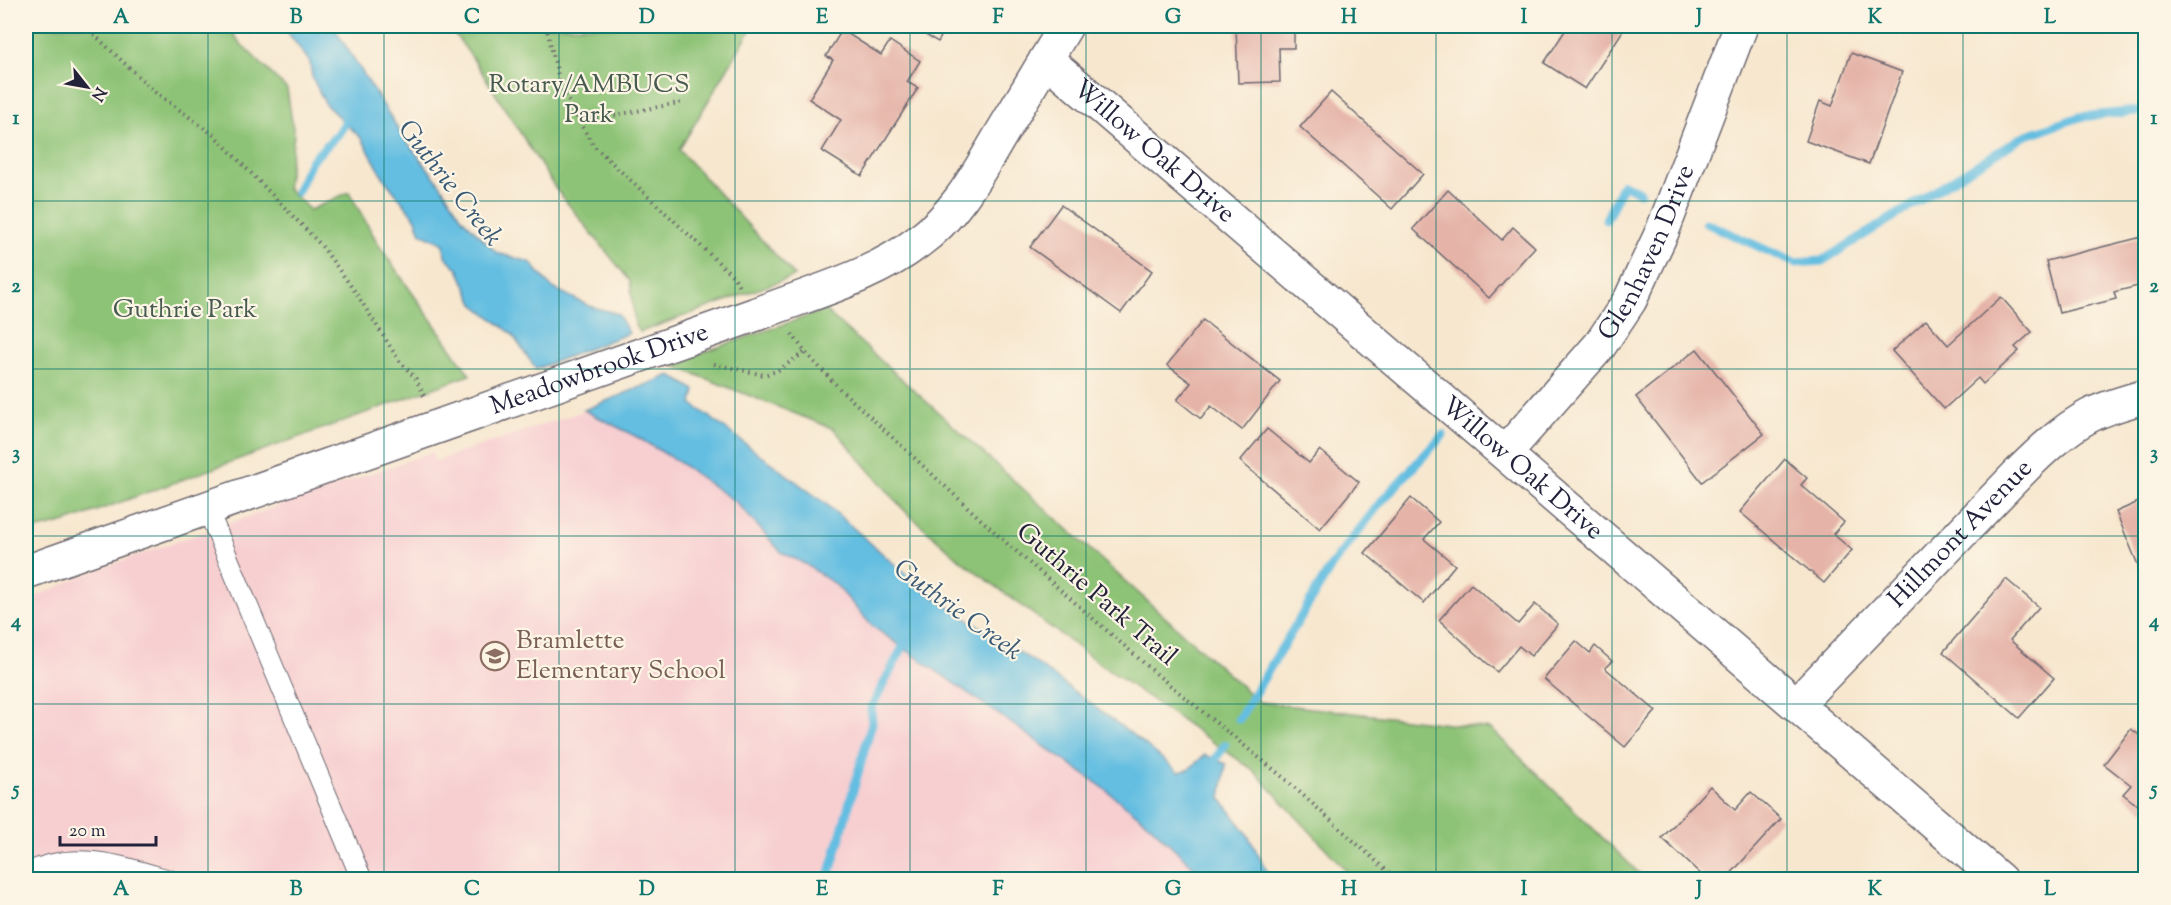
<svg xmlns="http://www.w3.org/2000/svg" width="2171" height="905" viewBox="0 0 2171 905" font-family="'Sorts Mill Goudy',serif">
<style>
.built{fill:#f7cfd1}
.green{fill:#8dc376;stroke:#587258;stroke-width:1.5}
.water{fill:#64bee1;stroke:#43708e;stroke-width:1.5}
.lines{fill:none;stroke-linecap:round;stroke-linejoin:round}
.stream{stroke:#64bee1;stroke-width:9}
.building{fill:#e5b3a8}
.service-casing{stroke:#6d676f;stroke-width:22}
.minor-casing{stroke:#6d676f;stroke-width:36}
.path{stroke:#6d676f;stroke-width:4;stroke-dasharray:1.5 4.5;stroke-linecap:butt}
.service{stroke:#fff;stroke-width:20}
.minor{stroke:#fff;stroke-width:33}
.grid{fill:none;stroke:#0f766e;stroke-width:1.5;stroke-opacity:0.55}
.labels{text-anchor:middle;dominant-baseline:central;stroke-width:4.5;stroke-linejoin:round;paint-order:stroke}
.park-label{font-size:26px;fill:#475a50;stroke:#fcf5e5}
.street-label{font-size:26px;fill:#22223b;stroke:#fcf5e5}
.education-label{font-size:26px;fill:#785e54;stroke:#fcf5e5;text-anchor:start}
.water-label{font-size:27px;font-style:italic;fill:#395975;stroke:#fcf5e5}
.neatline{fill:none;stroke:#0f766e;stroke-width:2}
.grid-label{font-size:20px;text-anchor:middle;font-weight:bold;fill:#0f766e}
</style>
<rect width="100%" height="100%" fill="#fcf5e5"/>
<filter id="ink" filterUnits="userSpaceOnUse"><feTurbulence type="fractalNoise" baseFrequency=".0167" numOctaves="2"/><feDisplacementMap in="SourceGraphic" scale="12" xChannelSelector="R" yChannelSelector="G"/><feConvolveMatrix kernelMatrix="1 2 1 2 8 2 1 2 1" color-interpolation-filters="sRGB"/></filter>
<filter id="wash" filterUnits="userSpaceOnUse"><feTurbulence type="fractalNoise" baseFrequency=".008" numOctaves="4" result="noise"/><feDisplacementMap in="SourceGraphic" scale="24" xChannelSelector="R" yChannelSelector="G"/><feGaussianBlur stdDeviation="1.35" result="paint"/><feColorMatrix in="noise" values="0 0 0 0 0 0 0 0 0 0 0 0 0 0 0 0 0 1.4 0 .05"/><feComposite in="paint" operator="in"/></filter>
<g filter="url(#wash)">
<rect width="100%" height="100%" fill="#f7e7cf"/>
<!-- built -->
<path class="built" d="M625,397L1225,879H26V601L99,569L432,452L435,461Z"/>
<!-- green -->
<g class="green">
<path d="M26,26H227L241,44L287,89L294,135L287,188L310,210L349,192L380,247L470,375L66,522L26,532Z"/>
<path d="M449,26H753L679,150L795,276L640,332L635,326L630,281L556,189L474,60Z"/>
<path d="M825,310L1259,702L1491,729L1645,879H1354L1253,770L1096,661L959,559L903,509L834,429L669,364Z"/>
</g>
<!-- water -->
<g class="water">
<path d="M283,26H333L404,138L440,184L462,218L497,253L530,262L551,287L589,306L618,314L629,333L536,369L512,334L474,304L458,269L445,256L444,244L421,233L416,219L385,180L362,139L326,105L312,77L310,62Z"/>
<path d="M670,375L695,390L692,404L826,504L926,592L1033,661L1141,741L1178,772L1188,770L1205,755L1226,764L1221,799L1246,832L1271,879H1206L1150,825L1101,786L872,626L836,585L805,564L781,552L737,503L677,461L637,437L584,410Z"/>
</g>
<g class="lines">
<!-- stream -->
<g class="stream">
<path d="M297,192L311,161L338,134L351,114"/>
<path d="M1606,220L1623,184L1640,192"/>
<path d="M1706,223L1795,263L1822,261L2024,136L2080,117L2146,110"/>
<path d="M1239,719L1332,565L1380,503L1443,435"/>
<path d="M1210,767L1225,745"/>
<path d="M828,880L872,723L871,708L907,639"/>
</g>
</g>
<g id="blocks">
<!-- building -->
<g class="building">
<path d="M910,26H947L938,42Z"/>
<path d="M1236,26H1294V48H1279L1280,82L1238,83Z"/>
<path d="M1568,26H1626L1585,89L1544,63Z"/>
<path d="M842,30L881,55L890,41L920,61L907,82L918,88L862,176L822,151L841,120L809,99L833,60L826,56Z"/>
<path d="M1851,53L1902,72L1869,164L1806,141L1820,101L1832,106Z"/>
<path d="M1331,92L1423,174L1392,209L1300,127Z"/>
<path d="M1448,190L1502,240L1513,227L1535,247L1489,298L1413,229Z"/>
<path d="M1061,205L1152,271L1121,313L1030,247Z"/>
<path d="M2146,236V284L2114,292L2116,299L2059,313L2046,261Z"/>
<path d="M2001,297L2032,332L2015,347L2019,351L1983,384L1978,378L1944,409L1892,351L1926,320L1948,345Z"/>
<path d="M1203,320L1280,381L1242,430L1211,406L1201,419L1177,400L1191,383L1167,365Z"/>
<path d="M1697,349L1764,434L1702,482L1636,397Z"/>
<path d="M1267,429L1309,463L1320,450L1359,482L1320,529L1240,461Z"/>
<path d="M1785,459L1807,478L1801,485L1844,522L1833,534L1852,550L1824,583L1740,512Z"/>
<path d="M1411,498L1439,522L1424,539L1455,565L1424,603L1365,553Z"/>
<path d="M2145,499V582L2116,512Z"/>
<path d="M2006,579L2039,607L2010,640L2054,678L2019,718L1943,652Z"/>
<path d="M1471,584L1518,624L1535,604L1558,624L1531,656L1519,646L1497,672L1439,620Z"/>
<path d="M1576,641L1590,653L1595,646L1612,661L1605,668L1656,711L1625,747L1544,679Z"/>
<path d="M2131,729L2146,740V812L2123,794L2131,785L2104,764Z"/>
<path d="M1710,786L1735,810L1751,792L1781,819L1725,880H1707L1662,838Z"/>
</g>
</g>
</g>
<g filter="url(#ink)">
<use href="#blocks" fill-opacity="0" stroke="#6d676f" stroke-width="1.5"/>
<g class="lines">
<!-- service casing -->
<g class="service-casing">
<g id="service">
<path d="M207,508L362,880"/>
<path d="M26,874C73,849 122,866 169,880"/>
</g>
</g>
<!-- minor casing -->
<g class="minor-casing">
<g id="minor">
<path id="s1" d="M1046,59L2000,880"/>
<path id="s2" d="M1505,453L1600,345L1630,300L1662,232L1741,26"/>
<path id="s3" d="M26,572L765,311C817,291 874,276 918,242C957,214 979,171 1003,131C1024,96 1045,61 1066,26"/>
<path id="s4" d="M1797,704L2020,472C2041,451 2062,431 2089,416C2106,407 2127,402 2146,396"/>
</g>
</g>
<!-- path -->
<g class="path">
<path d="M85,26L155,92L215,136L321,245L356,293L398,359L416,379L424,396"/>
<path d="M546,26L561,87L579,122L595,147L734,277L739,286"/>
<path d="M579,122L684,102"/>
<path d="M792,334L805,352L840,389L1001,538L1160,677L1284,778L1397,880"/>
<path d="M714,364L764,375L777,371L805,352"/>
</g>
<!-- service -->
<use href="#service" class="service"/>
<!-- minor -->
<use href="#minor" class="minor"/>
</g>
</g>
<!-- grid -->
<path class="grid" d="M208,26V880M384,26V880M559,26V880M735,26V880M910,26V880M1086,26V880M1261,26V880M1436,26V880M1612,26V880M1787,26V880M1963,26V880M26,201H2146M26,369H2146M26,536H2146M26,704H2146"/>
<!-- icons -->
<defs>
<g id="school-ring" transform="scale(1.5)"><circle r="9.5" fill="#fcf5e5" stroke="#8d6e63" stroke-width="1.5"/><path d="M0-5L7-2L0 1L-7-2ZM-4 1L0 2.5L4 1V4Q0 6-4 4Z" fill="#8d6e63"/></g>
</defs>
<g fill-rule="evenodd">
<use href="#school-ring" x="495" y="656"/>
</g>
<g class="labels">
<!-- park labels -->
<g class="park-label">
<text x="589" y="85">Rotary/AMBUCS<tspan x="589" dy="30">Park</tspan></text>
<text x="185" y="310">Guthrie Park</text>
</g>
<!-- street labels -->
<g class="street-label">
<text stroke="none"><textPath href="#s1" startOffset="142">Willow Oak Drive</textPath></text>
<text stroke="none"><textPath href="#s2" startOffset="248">Glenhaven Drive</textPath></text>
<text stroke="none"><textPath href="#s3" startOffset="608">Meadowbrook Drive</textPath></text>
<text stroke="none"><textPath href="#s1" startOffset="628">Willow Oak Drive</textPath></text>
<text stroke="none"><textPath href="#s4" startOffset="236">Hillmont Avenue</textPath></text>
<text transform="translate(1096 595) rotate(41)">Guthrie Park Trail</text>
</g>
<!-- education labels -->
<g class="education-label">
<text x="516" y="641">Bramlette<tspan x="516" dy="30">Elementary School</tspan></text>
</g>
<!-- water labels -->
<g class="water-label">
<text transform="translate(449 184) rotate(52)">Guthrie Creek</text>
<text transform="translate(957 611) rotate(36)">Guthrie Creek</text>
</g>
</g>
<!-- margin -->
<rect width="2171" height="905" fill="none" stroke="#fcf5e5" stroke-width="66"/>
<!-- north arrow -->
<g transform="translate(87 87) rotate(121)" stroke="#fcf5e5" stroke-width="4.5" paint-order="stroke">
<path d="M0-4.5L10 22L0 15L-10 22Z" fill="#22223b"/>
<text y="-9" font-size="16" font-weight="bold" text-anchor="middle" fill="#22223b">N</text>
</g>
<!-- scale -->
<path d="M60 836v9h96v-9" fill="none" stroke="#22223b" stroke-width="3"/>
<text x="69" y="836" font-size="18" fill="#22223b" stroke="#fcf5e5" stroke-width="4.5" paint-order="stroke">20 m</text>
<rect x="33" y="33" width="2105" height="839" class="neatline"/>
<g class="grid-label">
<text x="121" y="23">A</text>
<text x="296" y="23">B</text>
<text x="472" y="23">C</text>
<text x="647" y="23">D</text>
<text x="822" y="23">E</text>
<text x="998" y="23">F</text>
<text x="1173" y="23">G</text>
<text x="1349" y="23">H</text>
<text x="1524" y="23">I</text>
<text x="1699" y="23">J</text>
<text x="1875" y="23">K</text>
<text x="2050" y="23">L</text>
<text x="16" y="124">1</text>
<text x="2154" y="124">1</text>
<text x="16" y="292">2</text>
<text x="2154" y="292">2</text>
<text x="16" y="459">3</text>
<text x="2154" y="459">3</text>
<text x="16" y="627">4</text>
<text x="2154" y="627">4</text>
<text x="16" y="795">5</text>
<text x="2154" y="795">5</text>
<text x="121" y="895">A</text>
<text x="296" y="895">B</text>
<text x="472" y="895">C</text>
<text x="647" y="895">D</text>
<text x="822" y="895">E</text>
<text x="998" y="895">F</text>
<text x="1173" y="895">G</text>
<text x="1349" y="895">H</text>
<text x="1524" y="895">I</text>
<text x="1699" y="895">J</text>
<text x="1875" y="895">K</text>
<text x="2050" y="895">L</text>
</g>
</svg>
